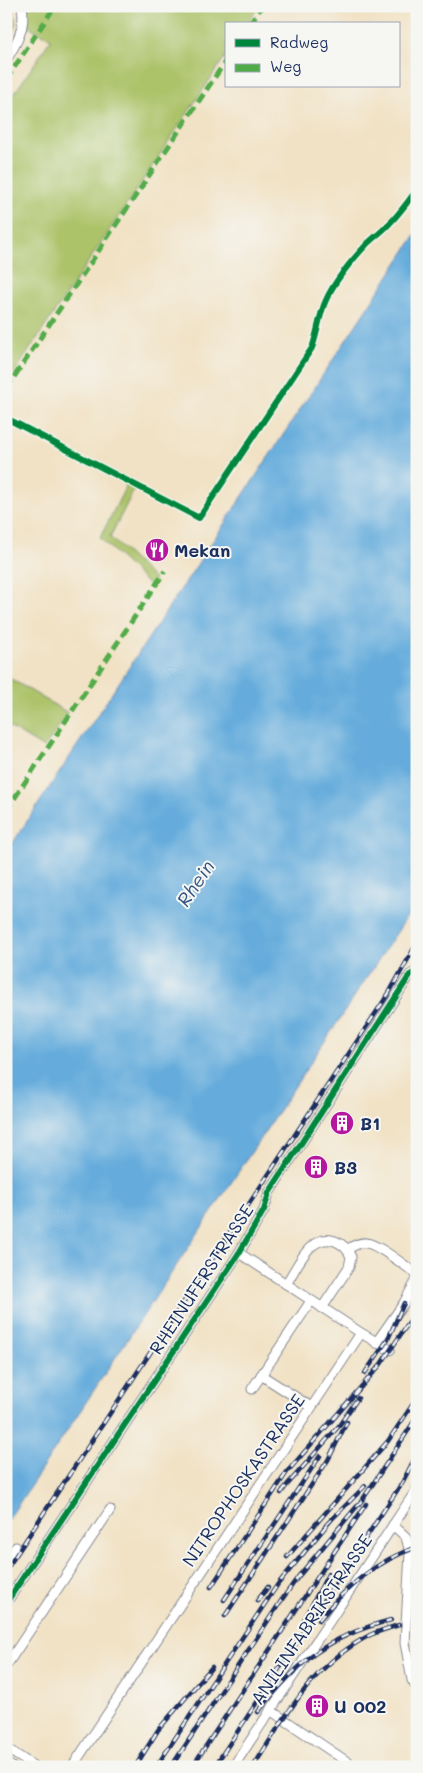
<svg xmlns="http://www.w3.org/2000/svg" width="423" height="1773" viewBox="0 0 423 1773" font-family="Mali,sans-serif">
<style>
.green{fill:#acc369;stroke:#647964}
.water{fill:#65acdc;stroke:#406e9d}
.lines{fill:none;stroke-linecap:round;stroke-linejoin:round}
.minor-casing{stroke:#868892;stroke-width:11}
.minor{stroke:#fff;stroke-width:9}
.rail-casing{stroke:#1b2f5e;stroke-width:4.5}
.rail{stroke:#f6f6f2;stroke-width:2.5;stroke-dasharray:8;stroke-linecap:butt}
.quiet{stroke:#52ab49;stroke-width:5;stroke-dasharray:10 5;stroke-linecap:butt}
.cycleway-casing{stroke:#f6f6f2;stroke-width:9}
.cycleway{stroke:#00873e;stroke-width:6}
.labels{text-anchor:middle;dominant-baseline:central;stroke-width:4;stroke-linejoin:round;paint-order:stroke}
.poi-label{font-size:18px;font-weight:bold;fill:#1b2f5e;stroke:#f6f6f2;text-anchor:start}
.street-label{font-size:18px;fill:#1b2f5e;stroke:#f6f6f2}
.water-label{font-size:19px;font-style:italic;fill:#315484;stroke:#f6f6f2}
</style>
<rect width="100%" height="100%" fill="#f6f6f2"/>
<filter id="ink" filterUnits="userSpaceOnUse"><feTurbulence type="fractalNoise" baseFrequency=".02" numOctaves="2"/><feDisplacementMap in="SourceGraphic" scale="10" xChannelSelector="R" yChannelSelector="G"/><feConvolveMatrix kernelMatrix="1 2 1 2 8 2 1 2 1" color-interpolation-filters="sRGB"/></filter>
<filter id="wash" filterUnits="userSpaceOnUse"><feTurbulence type="fractalNoise" baseFrequency=".0096" numOctaves="4" result="noise"/><feDisplacementMap in="SourceGraphic" scale="20" xChannelSelector="R" yChannelSelector="G"/><feGaussianBlur stdDeviation="1.12" result="paint"/><feColorMatrix in="noise" values="0 0 0 0 0 0 0 0 0 0 0 0 0 0 0 0 0 1.4 0 .05"/><feComposite in="paint" operator="in"/></filter>
<g filter="url(#wash)">
<rect width="100%" height="100%" fill="#f1e2c5"/>
<!-- green -->
<g class="green">
<path d="M6,6H13L16,23L6,50Z"/>
<path d="M27,6H259L247,24H227V54L6,385V106L51,39L28,26Z"/>
<path d="M127,484L135,488L110,537L155,580L151,587L100,538Z"/>
<path d="M6,676L68,713L44,748L6,725Z"/>
</g>
<!-- water -->
<path class="water" d="M417,233V902L6,1523V853Z"/>
</g>
<g filter="url(#ink)">
<g class="lines">
<!-- minor casing -->
<g class="minor-casing">
<g id="minor">
<path d="M6,60C17,43 26,27 22,6"/>
<path d="M348,1249C353,1246 359,1242 366,1243C378,1244 406,1267 417,1274"/>
<path d="M286,1284C297,1268 310,1232 335,1241C343,1244 348,1249 351,1257L349,1267L322,1308"/>
<path d="M361,1333L390,1350"/>
<path d="M376,1343L404,1303L417,1279"/>
<path d="M261,1375L311,1407"/>
<path d="M252,1389L311,1301"/>
<path d="M393,1525L406,1537L410,1553L405,1643L412,1680L417,1688"/>
<path d="M6,1562L16,1547"/>
<path d="M6,1603L239,1253L264,1210L269,1193L410,975L417,971"/>
<path d="M6,1666L110,1510"/>
<path d="M270,1710L355,1767"/>
<path d="M6,1748L35,1767"/>
<path d="M6,1763L12,1767"/>
<path d="M72,1767L361,1333L239,1253"/>
<path d="M233,1767L417,1489"/>
</g>
</g>
<!-- minor -->
<use href="#minor" class="minor"/>
<!-- rail casing -->
<g class="rail-casing">
<g id="rail">
<path d="M415,1340L417,1337"/>
<path d="M365,1373L388,1339L404,1303"/>
<path d="M281,1493L287,1485L338,1427L358,1398"/>
<path d="M326,1525L365,1486"/>
<path d="M287,1557L388,1441L417,1398"/>
<path d="M6,1570L389,993L417,943"/>
<path d="M211,1587L287,1472L381,1364L417,1310"/>
<path d="M224,1600L320,1456"/>
<path d="M257,1601L268,1587"/>
<path d="M225,1616L328,1460L347,1422"/>
<path d="M304,1620L328,1574"/>
<path d="M319,1620C346,1587 376,1561 417,1547"/>
<path d="M258,1712C299,1661 326,1637 391,1620"/>
<path d="M135,1767L158,1730L212,1667"/>
<path d="M156,1767L278,1584L331,1520"/>
<path d="M171,1767L283,1598L298,1577L363,1499L417,1417"/>
<path d="M192,1767L366,1504"/>
<path d="M214,1767L402,1483L417,1454"/>
<path d="M253,1767C288,1713 311,1666 370,1635C379,1631 389,1628 399,1625"/>
</g>
</g>
<!-- rail -->
<use href="#rail" class="rail"/>
<!-- quiet -->
<g class="quiet">
<path d="M250,24L262,6"/>
<path d="M6,80L55,6"/>
<path d="M6,389L227,59"/>
<path d="M6,811L165,571"/>
</g>
<!-- cycleway casing -->
<g class="cycleway-casing">
<g id="cycleway">
<path d="M6,418L199,518L312,348C318,332 319,315 326,300C335,280 352,260 367,244C374,237 383,231 390,223C400,213 408,201 417,190"/>
<path d="M6,1603L239,1253L264,1210L269,1193L410,975L417,971"/>
</g>
</g>
<!-- cycleway -->
<use href="#cycleway" class="cycleway"/>
</g>
</g>
<!-- icons -->
<defs>
<g id="restaurant-disc" transform="scale(1.25)"><circle r="9.5" fill="#b5179e" stroke="#f6f6f2"/><path d="M-5-6h1v4h1v-4h1v4h1v-4h1v5L-1.5 .5V6h-2V.5L-5-1ZM5-6V6H3V1.5H1.5Q1.5-4 5-6Z" fill="#fff"/></g>
<g id="building-disc" transform="scale(1.25)"><circle r="9.5" fill="#b5179e" stroke="#f6f6f2"/><path d="M-4-6H4V6H1V3H-1V6H-4ZM-2.5-4.3h1.7v1.8h-1.7ZM.8-4.3h1.7v1.8H.8ZM-2.5-1h1.7V.8h-1.7ZM.8-1h1.7V.8H.8Z" fill="#fff"/></g>
</defs>
<g fill-rule="evenodd">
<use href="#restaurant-disc" x="157" y="550"/>
<use href="#building-disc" x="342" y="1123"/>
<use href="#building-disc" x="316" y="1167"/>
<use href="#building-disc" x="317" y="1706"/>
</g>
<g class="labels">
<!-- poi labels -->
<g class="poi-label">
<text x="174" y="550">Mekan</text>
<text x="360" y="1123">B1</text>
<text x="334" y="1167">B3</text>
<text x="334" y="1706">U 002</text>
</g>
<!-- street labels -->
<g class="street-label">
<text transform="translate(201 1279) rotate(-57)">RHEINUFERSTRASSE</text>
<text transform="translate(243 1480) rotate(-56)">NITROPHOSKASTRASSE</text>
<text transform="translate(311 1619) rotate(-56)">ANILINFABRIKSTRASSE</text>
</g>
<!-- water labels -->
<g class="water-label">
<text transform="translate(195 883) rotate(-56)">Rhein</text>
</g>
</g>
<!-- margin -->
<rect width="423" height="1773" fill="none" stroke="#f6f6f2" stroke-width="25"/>
<!-- legend -->
<rect x="225" y="22" width="175" height="65" fill="#f6f6f2" stroke="#9ea6b7"/>
<rect x="235" y="39" width="25" height="8" fill="#00873e" stroke="#9ea6b7"/>
<text x="270" y="48" font-size="15" fill="#1b2f5e">Radweg</text>
<rect x="235" y="64" width="25" height="8" fill="#52ab49" stroke="#9ea6b7"/>
<text x="270" y="72" font-size="15" fill="#1b2f5e">Weg</text>
</svg>
